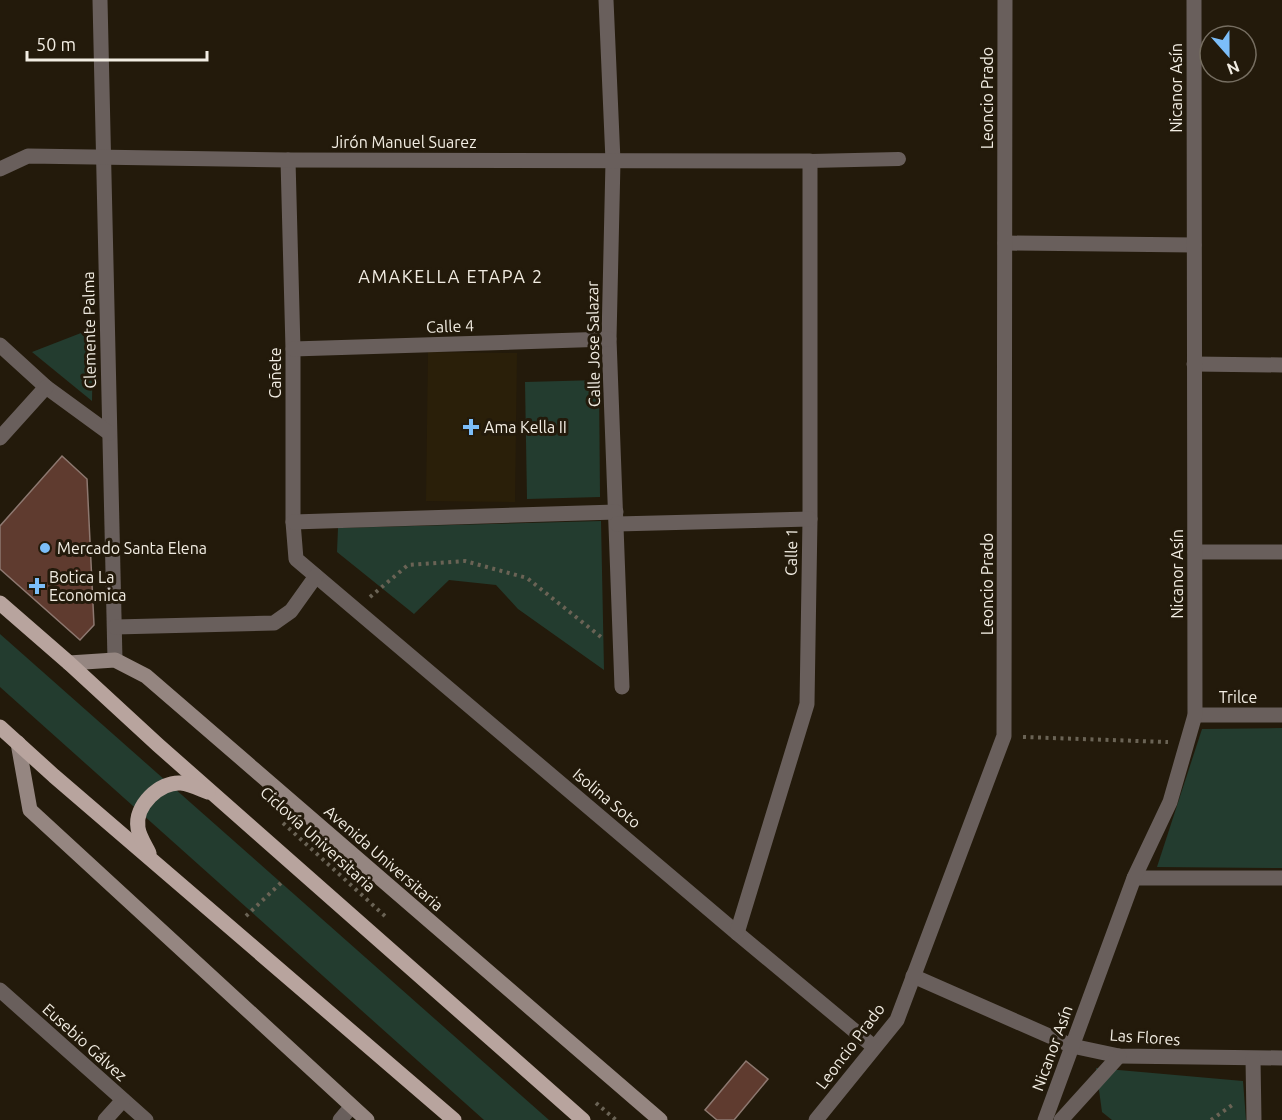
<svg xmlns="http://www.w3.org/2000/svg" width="1282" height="1120" viewBox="0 0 1282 1120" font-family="Ubuntu,sans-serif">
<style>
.built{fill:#2a1f09}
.green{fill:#233c2f}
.building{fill:#5f3b2f;stroke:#8d7870;stroke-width:1.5}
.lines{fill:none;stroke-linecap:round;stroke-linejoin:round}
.path{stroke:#6a6355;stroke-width:4;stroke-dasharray:3 4.5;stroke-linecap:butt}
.lane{stroke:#695f5c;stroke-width:14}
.street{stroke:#695f5c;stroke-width:15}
.secondary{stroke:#958681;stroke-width:15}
.primary{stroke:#b8a49e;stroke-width:15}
.poi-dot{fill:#7cbef9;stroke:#231a0b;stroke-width:2}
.labels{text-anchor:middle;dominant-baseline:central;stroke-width:6;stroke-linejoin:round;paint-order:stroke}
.street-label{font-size:16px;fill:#f2ede3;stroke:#231a0b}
.poi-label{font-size:16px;fill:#f2ede3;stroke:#231a0b;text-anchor:start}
.neighbourhood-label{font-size:18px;letter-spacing:1.5px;fill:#f2ede3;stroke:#231a0b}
</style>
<rect width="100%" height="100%" fill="#231a0b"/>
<!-- built -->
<path class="built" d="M428,352L517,353L515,502L426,501Z"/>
<!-- green -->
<g class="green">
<path d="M81,333L93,348L92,401L32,352Z"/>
<path d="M599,380L600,497L527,499L525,382Z"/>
<path d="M601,521L604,670L518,609L496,585L449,580L414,614L337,552L338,528Z"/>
<path d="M0,634L549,1120H484L0,687Z"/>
<path d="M1282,728V868L1157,867L1202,729Z"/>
<path d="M1096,1068L1243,1081L1246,1120H1112L1102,1112Z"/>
</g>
<!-- building -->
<g class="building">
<path d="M62,456L87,479L94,625L80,640L0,569V526Z"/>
<path d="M746,1061L768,1079L734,1120H717L705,1110Z"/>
</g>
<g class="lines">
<!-- path -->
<g class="path">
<path d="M370,597L408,565L465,561L527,578L601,637"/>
<path d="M1023,737L1168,742"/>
<path d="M283,823L386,917"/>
<path d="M246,916L284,880"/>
<path d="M596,1103L616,1120"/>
<path d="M1211,1120L1235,1103"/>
</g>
<!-- lane -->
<path class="lane" d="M810,161L899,159"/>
<!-- street -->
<g class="street">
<path d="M100,0L115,660"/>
<path d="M606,0L613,161L609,339L622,687"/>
<path d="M288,160L293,349V522L296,559L737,933L874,1047"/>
<path d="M0,169L28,156L288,160L810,161V519L807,704L737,933"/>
<path d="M1005,243L1194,245"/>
<path d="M0,345L46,387L109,433"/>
<path d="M293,349L609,339"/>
<path d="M1194,364L1282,365"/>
<path d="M0,438L46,387"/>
<path d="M293,522L616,512"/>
<path d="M617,524L810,519"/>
<path d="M1195,552H1282"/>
<path d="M115,627L274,623L291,611L316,576"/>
<path d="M1195,715H1282"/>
<path d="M1134,878H1282"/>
<path d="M913,976L1072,1046L1119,1056L1282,1058"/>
<path d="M0,990L146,1120"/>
<path d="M1253,1059L1254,1120"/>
<path d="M105,1120L123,1100"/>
<path d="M340,1120L351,1107"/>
<path d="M816,1120L897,1020L1004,736L1005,0"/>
<path d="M1045,1120L1134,878L1170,802L1195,715L1194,0"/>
<path d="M1061,1120L1119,1056"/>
</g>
<!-- secondary -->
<g class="secondary">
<path d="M69,663L115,660L146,676L660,1120"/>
<path d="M18,743L30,810L367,1120"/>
</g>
<!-- primary -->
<g class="primary">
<path d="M0,603L69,663L158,745L583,1120"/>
<path d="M0,727L54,776L454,1120"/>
<path d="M149,853C145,845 139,836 138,828C134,806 160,781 181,783C190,784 200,789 208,792"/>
</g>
</g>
<!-- markers -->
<g class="poi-dot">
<path d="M468 418h6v6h6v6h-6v6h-6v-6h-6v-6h6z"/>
<circle cx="45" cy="548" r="6"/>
<path d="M34 577h6v6h6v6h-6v6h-6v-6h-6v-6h6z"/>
</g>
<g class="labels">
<!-- street labels -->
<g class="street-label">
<text transform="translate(1176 88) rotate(-90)">Nicanor Asín</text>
<text transform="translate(987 98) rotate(-90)">Leoncio Prado</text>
<text x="404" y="142">Jirón Manuel Suarez</text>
<text transform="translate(450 326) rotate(-2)">Calle 4</text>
<text transform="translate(89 330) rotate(-91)">Clemente Palma</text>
<text transform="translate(593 344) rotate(-91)">Calle Jose Salazar</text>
<text transform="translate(275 373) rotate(-90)">Cañete</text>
<text transform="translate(791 552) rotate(-89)">Calle 1</text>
<text transform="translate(1177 574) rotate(-90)">Nicanor Asín</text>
<text transform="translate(987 584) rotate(-90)">Leoncio Prado</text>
<text x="1238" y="697">Trilce</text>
<text transform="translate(607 798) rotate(40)">Isolina Soto</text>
<text transform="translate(318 839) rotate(42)">Ciclovía Universitaria</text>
<text transform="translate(384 858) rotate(41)">Avenida Universitaria</text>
<text transform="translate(1145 1037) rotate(4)">Las Flores</text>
<text transform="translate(85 1042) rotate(42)">Eusebio Gálvez</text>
<text transform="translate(850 1046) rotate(-53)">Leoncio Prado</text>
<text transform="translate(1052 1048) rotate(-70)">Nicanor Asín</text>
</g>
<!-- poi labels -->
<g class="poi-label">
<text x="484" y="427">Ama Kella II</text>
<text x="57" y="548">Mercado Santa Elena</text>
<text x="49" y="577">Botica La<tspan x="49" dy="18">Economica</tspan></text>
</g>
<!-- neighbourhood labels -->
<g class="neighbourhood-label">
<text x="451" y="276">AMAKELLA ETAPA 2</text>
</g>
</g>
<!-- north arrow -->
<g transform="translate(1228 54) rotate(159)"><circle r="28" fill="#231a0b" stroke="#766e61" stroke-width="1.5"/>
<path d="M0-4.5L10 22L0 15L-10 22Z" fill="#7cbef9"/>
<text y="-9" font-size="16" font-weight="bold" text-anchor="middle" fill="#f2ede3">N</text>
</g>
<!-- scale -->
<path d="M27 51v9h180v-9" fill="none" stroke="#f2ede3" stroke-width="3"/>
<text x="36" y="51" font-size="18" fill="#f2ede3" stroke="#231a0b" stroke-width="4.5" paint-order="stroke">50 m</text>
</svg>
